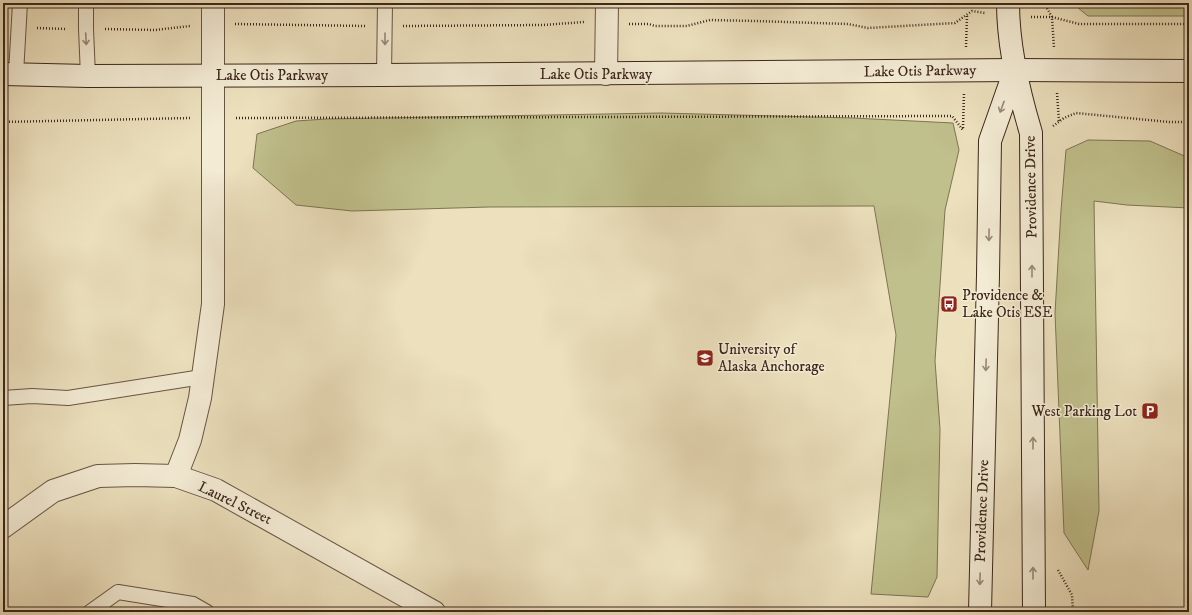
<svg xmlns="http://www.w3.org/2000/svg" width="1192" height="615" viewBox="0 0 1192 615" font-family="'IM FELL DW Pica',serif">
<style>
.green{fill:#c0c08c;stroke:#7e7454}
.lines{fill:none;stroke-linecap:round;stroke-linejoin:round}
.service-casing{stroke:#685544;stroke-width:16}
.minor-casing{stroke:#685544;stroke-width:24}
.secondary-casing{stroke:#3c271c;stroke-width:24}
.path{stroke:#3c271c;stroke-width:2.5;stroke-dasharray:1 2;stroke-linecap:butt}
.service{stroke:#f3ebd4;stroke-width:14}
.minor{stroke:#f3ebd4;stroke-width:22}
.secondary{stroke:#f3ebd4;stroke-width:22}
.oneway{stroke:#988978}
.labels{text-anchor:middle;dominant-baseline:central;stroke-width:3;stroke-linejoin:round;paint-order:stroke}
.street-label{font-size:15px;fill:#3c271c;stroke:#f3ebd4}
.poi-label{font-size:15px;fill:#3c271c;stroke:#f3ebd4;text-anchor:start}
</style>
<rect width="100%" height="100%" fill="#ece0bd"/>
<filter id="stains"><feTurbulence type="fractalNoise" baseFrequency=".005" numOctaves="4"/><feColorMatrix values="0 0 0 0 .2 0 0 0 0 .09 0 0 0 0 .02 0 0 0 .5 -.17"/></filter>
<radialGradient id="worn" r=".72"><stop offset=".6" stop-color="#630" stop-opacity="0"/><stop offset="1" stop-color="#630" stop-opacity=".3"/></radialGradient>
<!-- green -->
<g class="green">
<path d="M1072,3H1189V16H1088Z"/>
<path d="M661,113L853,118L953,123L959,150L945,210L935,361L940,429L937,577L928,597L871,594L896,335L874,206L489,207L352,211L296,205L253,168L257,134L296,121L326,119Z"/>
<path d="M1088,140L1150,141L1189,158V208L1127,205L1094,201L1099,511L1088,570L1064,533L1055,313L1061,210L1066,150Z"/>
</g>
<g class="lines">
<!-- service casing -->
<g class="service-casing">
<g id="service">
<path d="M86,3V29L88,76"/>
<path d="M16,74L20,3"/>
<path d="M384,75L385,3"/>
<path d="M3,398L32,396L68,398L202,377"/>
<path d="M90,612L118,592L193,604L207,612"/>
</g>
</g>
<!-- minor casing -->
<g class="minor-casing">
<g id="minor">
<path d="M606,74L607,3"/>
<path d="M176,476L190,440L200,398L213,304V3"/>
<path d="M3,527L53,491L98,476L135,475L176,476L216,490L434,612"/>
</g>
</g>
<!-- secondary casing -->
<g class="secondary-casing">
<g id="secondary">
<path d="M1008,3C1008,45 1019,93 1031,133L1034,612"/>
<path d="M3,74L88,76L384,75L1015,70L1189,71"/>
<path d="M980,612L988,275L990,141L1015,70"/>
</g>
</g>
<!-- path -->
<g class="path">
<path d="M1044,3L1052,17L1054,48"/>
<path d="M1031,17H1052L1079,24H1189"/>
<path d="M235,24L366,26"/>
<path d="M629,24H649L655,26H687L710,20L755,21L848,24L868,28L955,23L972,11L985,13"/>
<path d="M403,26L543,25L584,22"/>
<path d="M37,28L66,29"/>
<path d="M105,29L155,30L190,26"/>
<path d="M966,47L967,16"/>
<path d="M1057,93L1059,122"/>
<path d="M236,118L952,116L963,130"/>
<path d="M3,122L191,118"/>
<path d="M1053,126L1064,118L1076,113L1169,122H1189"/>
<path d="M963,128L964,93"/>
<path d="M1058,570L1072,595L1073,612"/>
</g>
<!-- service -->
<use href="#service" class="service"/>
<!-- minor -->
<use href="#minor" class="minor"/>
<!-- secondary -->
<use href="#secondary" class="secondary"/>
</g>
<!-- one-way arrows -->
<defs><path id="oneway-shaft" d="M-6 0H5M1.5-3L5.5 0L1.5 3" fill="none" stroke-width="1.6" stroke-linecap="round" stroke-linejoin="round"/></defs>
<g class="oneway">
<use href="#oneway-shaft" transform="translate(86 39) rotate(87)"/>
<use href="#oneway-shaft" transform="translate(385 39) rotate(90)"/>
<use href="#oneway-shaft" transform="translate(1002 107) rotate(110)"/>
<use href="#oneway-shaft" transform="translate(989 235) rotate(91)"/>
<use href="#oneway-shaft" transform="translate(1032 271) rotate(-90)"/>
<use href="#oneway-shaft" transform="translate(986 365) rotate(92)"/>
<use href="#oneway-shaft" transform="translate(1033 443) rotate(-90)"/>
<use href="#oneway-shaft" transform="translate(1033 573) rotate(-90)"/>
<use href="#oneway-shaft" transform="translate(980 579) rotate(92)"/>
</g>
<!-- icons -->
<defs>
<g id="bus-square" transform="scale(0.9)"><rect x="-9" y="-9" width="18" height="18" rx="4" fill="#8f2418" stroke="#f3ebd4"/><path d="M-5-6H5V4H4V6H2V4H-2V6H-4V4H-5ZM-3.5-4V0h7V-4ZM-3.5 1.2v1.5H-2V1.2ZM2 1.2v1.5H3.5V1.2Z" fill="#fff"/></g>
<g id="university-square" transform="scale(0.9)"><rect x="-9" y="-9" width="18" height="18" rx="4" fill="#8f2418" stroke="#f3ebd4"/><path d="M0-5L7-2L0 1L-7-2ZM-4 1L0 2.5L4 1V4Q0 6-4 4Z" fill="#fff"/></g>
<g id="parking-square" transform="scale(0.9)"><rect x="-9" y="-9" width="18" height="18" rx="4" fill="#8f2418" stroke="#f3ebd4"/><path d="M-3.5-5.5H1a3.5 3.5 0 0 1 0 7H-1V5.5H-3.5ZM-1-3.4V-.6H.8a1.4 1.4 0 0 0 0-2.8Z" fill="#fff"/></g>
</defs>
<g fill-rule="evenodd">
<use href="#bus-square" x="949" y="304"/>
<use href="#university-square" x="705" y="358"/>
<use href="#parking-square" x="1150" y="411"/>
</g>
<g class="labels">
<!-- street labels -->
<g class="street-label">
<text transform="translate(920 71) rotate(-1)">Lake Otis Parkway</text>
<text x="596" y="74">Lake Otis Parkway</text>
<text x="272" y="75">Lake Otis Parkway</text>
<text transform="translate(1031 187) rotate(-91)">Providence Drive</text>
<text transform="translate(235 503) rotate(26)">Laurel Street</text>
<text transform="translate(982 511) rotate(-88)">Providence Drive</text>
</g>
<!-- poi labels -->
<g class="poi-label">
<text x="962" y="295">Providence &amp;<tspan x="962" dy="17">Lake Otis ESE</tspan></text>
<text x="718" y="349">University of<tspan x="718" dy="17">Alaska Anchorage</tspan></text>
<text x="1137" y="411" text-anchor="end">West Parking Lot</text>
</g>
</g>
<!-- margin -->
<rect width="1192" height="615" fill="none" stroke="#ece0bd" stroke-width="16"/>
<rect x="4" y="4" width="1184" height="607" fill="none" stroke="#3c271c" stroke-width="2"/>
<rect x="8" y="8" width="1176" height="599" fill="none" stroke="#3c271c"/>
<rect width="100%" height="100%" filter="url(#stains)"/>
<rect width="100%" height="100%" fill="url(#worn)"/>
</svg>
